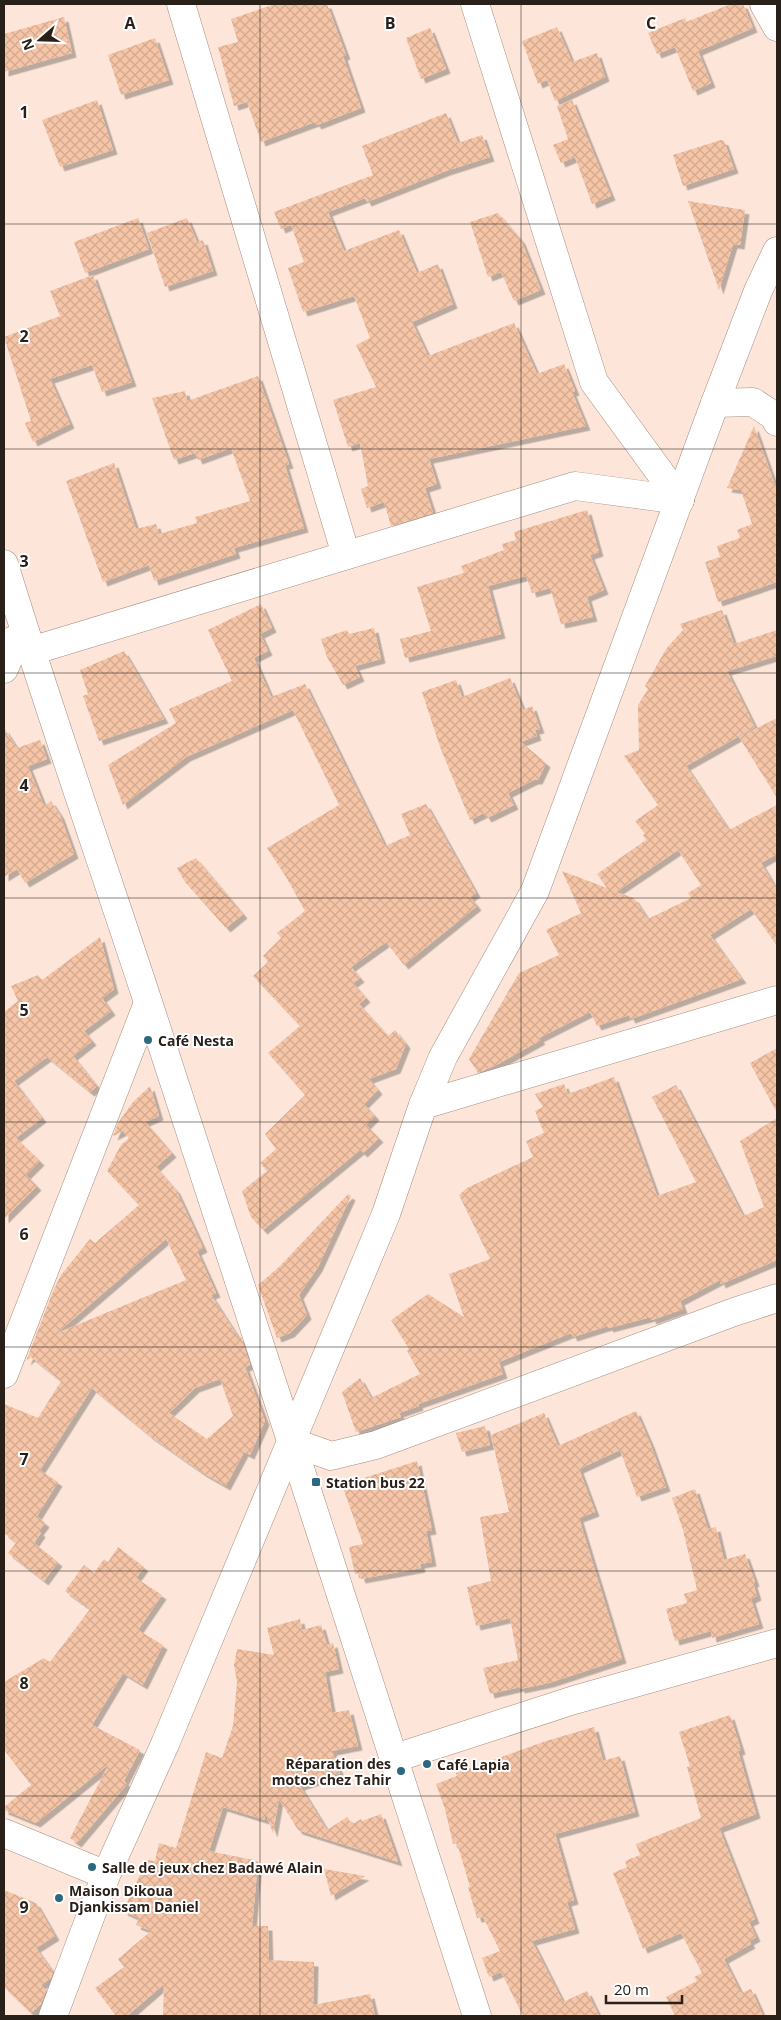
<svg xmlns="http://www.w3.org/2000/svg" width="781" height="2020" viewBox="0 0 781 2020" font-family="'Open Sans',sans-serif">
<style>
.building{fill:url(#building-cross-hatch);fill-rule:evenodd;filter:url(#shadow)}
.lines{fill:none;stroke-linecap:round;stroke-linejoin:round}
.minor-casing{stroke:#a68c7d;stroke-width:29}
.minor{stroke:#fff;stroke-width:28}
.grid{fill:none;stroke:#2a201a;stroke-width:1;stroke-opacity:0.55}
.poi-dot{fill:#2c6980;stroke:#fff;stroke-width:2}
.labels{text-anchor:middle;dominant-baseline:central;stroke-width:4;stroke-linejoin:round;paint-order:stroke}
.poi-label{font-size:14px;font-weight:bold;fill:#2a201a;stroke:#fff;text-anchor:start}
.grid-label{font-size:16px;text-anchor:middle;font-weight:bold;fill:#2a201a;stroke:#fff;stroke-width:4;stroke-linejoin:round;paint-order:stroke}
</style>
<defs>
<pattern id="building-cross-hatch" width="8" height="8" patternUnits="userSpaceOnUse" patternTransform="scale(1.25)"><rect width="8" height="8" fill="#f6c5a7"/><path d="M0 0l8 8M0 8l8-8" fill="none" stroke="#d3a98f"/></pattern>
<filter id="shadow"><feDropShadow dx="4.5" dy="4.5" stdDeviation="0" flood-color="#0004"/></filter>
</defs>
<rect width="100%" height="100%" fill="#fde6d9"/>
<!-- building -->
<g class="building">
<path d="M275,4H327L346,55L343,56L361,108L317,125L315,122L261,142L247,102L234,106L218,47L238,42L231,19Z"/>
<path d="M731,4H743L753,28L698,51L711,83L693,91L675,47L657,54L648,33L685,18L686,22Z"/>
<path d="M64,17L72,53L4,72V34Z"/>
<path d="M557,27L572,62L597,53L605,77L555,101L547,80L538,84L522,41Z"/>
<path d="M430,28L446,69L421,79L406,38Z"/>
<path d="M155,38L169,80L121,95L108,55Z"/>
<path d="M97,100L113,150L60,167L42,120Z"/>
<path d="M572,100L611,196L592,204L575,157L561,163L553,145L568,139L557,106Z"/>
<path d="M446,113L458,143L482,135L490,157L446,171L367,202L365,198L328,212L344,251L399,230L417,273L438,264L453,304L412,322L428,356L514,323L537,374L564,364L575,391L572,392L586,426L429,459L437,484L425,488L433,513L391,526L384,502L367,508L361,489L368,486L360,443L348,447L333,400L376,387L356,345L370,338L354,296L303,312L288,268L304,262L291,225L281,229L274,212L373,175L362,146Z"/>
<path d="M721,140L724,141L734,169L683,186L673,155Z"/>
<path d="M688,201L745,210L740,245L733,244L719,290Z"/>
<path d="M498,213L521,240L541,290L514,301L501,272L488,277L470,222Z"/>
<path d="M138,218L149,249L85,273L74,242Z"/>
<path d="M187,218L197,242L203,240L213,271L165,287L147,233Z"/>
<path d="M93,275L132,382L102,392L92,365L50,379L70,424L33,442L25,423L31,421L4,337L60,316L50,291Z"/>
<path d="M258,376L289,464L285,465L304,528L234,548L236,554L154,581L149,565L103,582L66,481L114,463L136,529L156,524L159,534L197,523L195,517L250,501L231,448L198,460L195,453L174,460L152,398L185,391L187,401Z"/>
<path d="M754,426L777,491V582L718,602L705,562L720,557L717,546L740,538L737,530L752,524L741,490L727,488Z"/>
<path d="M587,510L599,552L590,555L604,590L587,597L593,617L561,624L550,588L532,593L526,576L488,586L501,634L405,658L400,639L431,631L417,587L464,573L461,566L504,550L502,544L516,540L514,532Z"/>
<path d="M261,604L272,628L260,634L268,651L254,658L271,697L305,684L385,846L410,835L401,814L426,804L476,893L470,897L477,906L404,965L386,942L351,967L360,978L353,983L366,998L359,1004L388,1036L395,1030L406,1044L396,1069L369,1079L378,1090L364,1104L375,1116L366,1125L379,1138L363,1153L360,1150L263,1230L251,1217L242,1191L267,1171L260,1163L276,1149L265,1134L305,1095L268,1053L300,1026L253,976L268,962L263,956L281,938L277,933L305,911L286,877L267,848L339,805L293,710L186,757L123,805L108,765L176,723L169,709L232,681L208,630Z"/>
<path d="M722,610L734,644L777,630V656L727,671L755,727L686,766L729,830L777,805V854L761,863L777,890V946L751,909L710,935L742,979L631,1019L629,1015L597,1026L590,1012L539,1038L541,1040L498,1064L478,1073L469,1059L519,973L559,955L546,930L581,913L562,871L607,888L597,874L646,840L643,835L645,834L635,821L658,805L624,756L639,750L638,705L648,689L645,686L666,649L683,630L680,624ZM678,850L701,885L688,893L691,898L648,919L634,898L616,892Z"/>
<path d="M374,628L381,659L355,666L360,677L343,685L327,657L321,639L347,630L349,634Z"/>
<path d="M124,651L164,719L99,741L83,696L88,694L80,670Z"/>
<path d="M510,678L523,710L532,706L540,729L535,730L537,736L521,742L546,763L538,780H534L508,793L514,805L487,818L484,813L470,820L440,747L422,692L456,680L462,697Z"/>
<path d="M777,718V798L739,737Z"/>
<path d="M4,728L17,748L40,740L47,759L28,766L44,806L51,801L60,815L74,854L25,883L17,869L4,877Z"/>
<path d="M196,858L243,914L226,928L185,882L177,868Z"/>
<path d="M100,937L114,989L102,998L111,1011L84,1031L92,1041L73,1056L97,1086L90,1092L47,1057L14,1081L42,1118L16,1138L40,1161L26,1175L37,1186L4,1219V1012L18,1001L11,986L38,975L42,980Z"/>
<path d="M777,1048V1113L750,1063Z"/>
<path d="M614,1077L657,1196L696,1182L652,1097L676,1085L743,1216L764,1207L740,1141L777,1118V1260L721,1284L720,1280L680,1301L683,1309L652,1320L651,1317L609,1328L608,1326L573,1337L571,1333L499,1362L503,1374L418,1404L419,1406L399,1413L401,1417L356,1432L342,1392L360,1378L371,1398L420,1374L407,1351L409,1349L391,1320L428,1294L464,1317L449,1274L490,1259L459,1195L467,1188L533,1157L526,1141L544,1133L535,1111L543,1107L535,1094L564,1084L568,1094Z"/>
<path d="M150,1086L159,1116L145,1122L172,1153L156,1167L176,1190L203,1248L197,1251L216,1293L211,1295L238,1337H241L250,1365L245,1367L265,1421L250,1455L244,1452L226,1486L203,1473L150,1436L92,1388L40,1470L58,1482L37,1516L45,1523L39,1531L41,1533L34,1543L58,1562L44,1581L8,1553L16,1543L4,1533V1404L38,1418L61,1381L31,1357L26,1361L54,1289L61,1275L90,1239L95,1243L139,1205L107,1171L121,1145L129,1138L123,1131L113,1136L118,1123L133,1102ZM166,1239L186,1280L57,1333ZM220,1379L233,1416L207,1439L169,1413L195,1388Z"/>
<path d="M348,1194L351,1196L318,1267L299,1295L307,1315L290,1333L277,1338L258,1285L279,1267Z"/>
<path d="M636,1411L650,1443L666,1487L637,1497L620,1450L579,1469L595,1512L579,1518L622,1659L549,1683L520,1689V1687L490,1694L483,1668L518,1660L510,1618L476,1626L467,1587L491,1581L480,1517L509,1512L491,1435L544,1413L558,1446Z"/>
<path d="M485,1426L490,1445L462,1452L456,1433Z"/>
<path d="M417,1461L432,1530L426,1531L432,1562L420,1564L421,1568L361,1579L359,1573L355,1574L349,1547L363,1544L342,1485Z"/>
<path d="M695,1489L708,1529L716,1527L724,1560L745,1554L755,1582L753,1583L757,1596L751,1599L759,1624L712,1638L711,1631L675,1641L666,1609L687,1603L684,1594L697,1590L683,1530L672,1498Z"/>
<path d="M118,1547L144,1567L136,1578L162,1595L138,1630L163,1645L143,1685L123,1673L92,1725L140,1750L124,1781L127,1784L77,1843L70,1838L109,1764L36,1823L4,1810V1807L31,1785L4,1750V1682L44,1658L50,1662L90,1609L65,1591L84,1565L94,1573L104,1559L108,1562Z"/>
<path d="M300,1619L302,1630L321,1625L327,1645L333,1643L339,1669L325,1672L332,1713L349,1710L358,1746L332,1751L340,1773L300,1786L327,1830L347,1817L352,1824L361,1819L362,1821L381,1814L398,1862L298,1830L279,1799L273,1833L265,1812V1820L223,1807L209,1851L258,1861L252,1926H268L269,1960L314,1962L313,2005L370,1994L375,2016H163L164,1984L127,2016H116L95,1988L124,1967L118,1959L151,1931L136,1925L139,1918L123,1911L147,1860L155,1861L159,1843L176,1848L206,1752L222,1758L233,1726L237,1682L234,1665L237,1649L274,1655L267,1628Z"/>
<path d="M730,1715L741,1750L738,1751L756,1814L719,1828L755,1919L749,1922L756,1937L749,1941L751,1944L724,1959L741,1993L751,1989L763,2016H675L666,1997L697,1981L694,1977L702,1973L681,1933L643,1949L613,1873L627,1867L625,1861L640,1855L636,1844L701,1818L687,1767L690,1766L679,1732Z"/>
<path d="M594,1727L603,1761L620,1756L635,1812L555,1834L574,1900L567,1902L575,1929L532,1941L563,2002L587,1991L599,2016H523L501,1972L489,1977L482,1958L500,1951L483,1917L477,1918L468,1887H470L457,1843L453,1844L445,1809L436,1784L457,1776L456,1773L482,1764L546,1741Z"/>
<path d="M324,1869L365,1876L331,1896Z"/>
<path d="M4,1890L36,1903L55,1936L36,1948L53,1972L51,1978L41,1985L46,1990L41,2004L31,2013L4,1987Z"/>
</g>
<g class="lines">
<!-- minor casing -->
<g class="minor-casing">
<g id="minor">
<path d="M181,4L346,555"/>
<path d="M475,4L594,382L680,500"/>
<path d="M764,4L777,27"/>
<path d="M715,403L753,402L774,416L777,422"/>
<path d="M4,564C49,711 100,856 148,1002C258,1340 369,1677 477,2016"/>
<path d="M4,644L17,639L31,651L575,486L680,500"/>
<path d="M4,669L17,639"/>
<path d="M423,1105L777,1000"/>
<path d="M4,1374L148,1003"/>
<path d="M292,1442L331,1456L376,1445L734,1312L777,1298"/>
<path d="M395,1758L574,1700L777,1643"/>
<path d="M4,1833L106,1875"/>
<path d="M53,2016L106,1875L165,1744L386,1214L423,1105L443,1057L535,891L715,403L758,291L777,251"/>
</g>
</g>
<!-- minor -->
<use href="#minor" class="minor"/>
</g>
<!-- grid -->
<path class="grid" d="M260,4V2016M521,4V2016M4,224H777M4,449H777M4,673H777M4,898H777M4,1122H777M4,1347H777M4,1571H777M4,1796H777"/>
<!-- markers -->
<g class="poi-dot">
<circle cx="148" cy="1040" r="5"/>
<rect x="311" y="1477" width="10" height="10" rx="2.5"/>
<circle cx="427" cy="1764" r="5"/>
<circle cx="401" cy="1771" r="5"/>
<circle cx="92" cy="1867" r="5"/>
<circle cx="59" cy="1898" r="5"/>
</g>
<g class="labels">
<!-- poi labels -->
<g class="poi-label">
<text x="158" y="1040">Café Nesta</text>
<text x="326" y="1482">Station bus 22</text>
<text x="391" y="1763" text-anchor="end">Réparation des<tspan x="391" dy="16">motos chez Tahir</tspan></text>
<text x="437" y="1764">Café Lapia</text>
<text x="102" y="1867">Salle de jeux chez Badawé Alain</text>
<text x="69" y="1890">Maison Dikoua<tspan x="69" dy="16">Djankissam Daniel</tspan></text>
</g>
</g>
<g class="grid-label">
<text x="130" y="29">A</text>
<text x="390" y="29">B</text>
<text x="651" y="29">C</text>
<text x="24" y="118">1</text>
<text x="24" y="342">2</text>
<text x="24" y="567">3</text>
<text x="24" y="791">4</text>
<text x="24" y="1016">5</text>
<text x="24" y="1240">6</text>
<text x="24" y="1465">7</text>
<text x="24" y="1689">8</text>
<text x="24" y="1913">9</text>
</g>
<!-- border -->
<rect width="781" height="2020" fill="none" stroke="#2a201a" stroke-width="10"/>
<!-- north arrow -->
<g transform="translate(40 40) rotate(250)" stroke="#ffffff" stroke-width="4" paint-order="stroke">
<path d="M0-4L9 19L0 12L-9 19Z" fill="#2a201a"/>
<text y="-8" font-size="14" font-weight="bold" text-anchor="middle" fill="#2a201a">N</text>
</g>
<!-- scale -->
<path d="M606 1995v8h76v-8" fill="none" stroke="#2a201a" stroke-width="2.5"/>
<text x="614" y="1995" font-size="15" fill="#2a201a" stroke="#ffffff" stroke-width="4" paint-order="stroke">20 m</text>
</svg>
